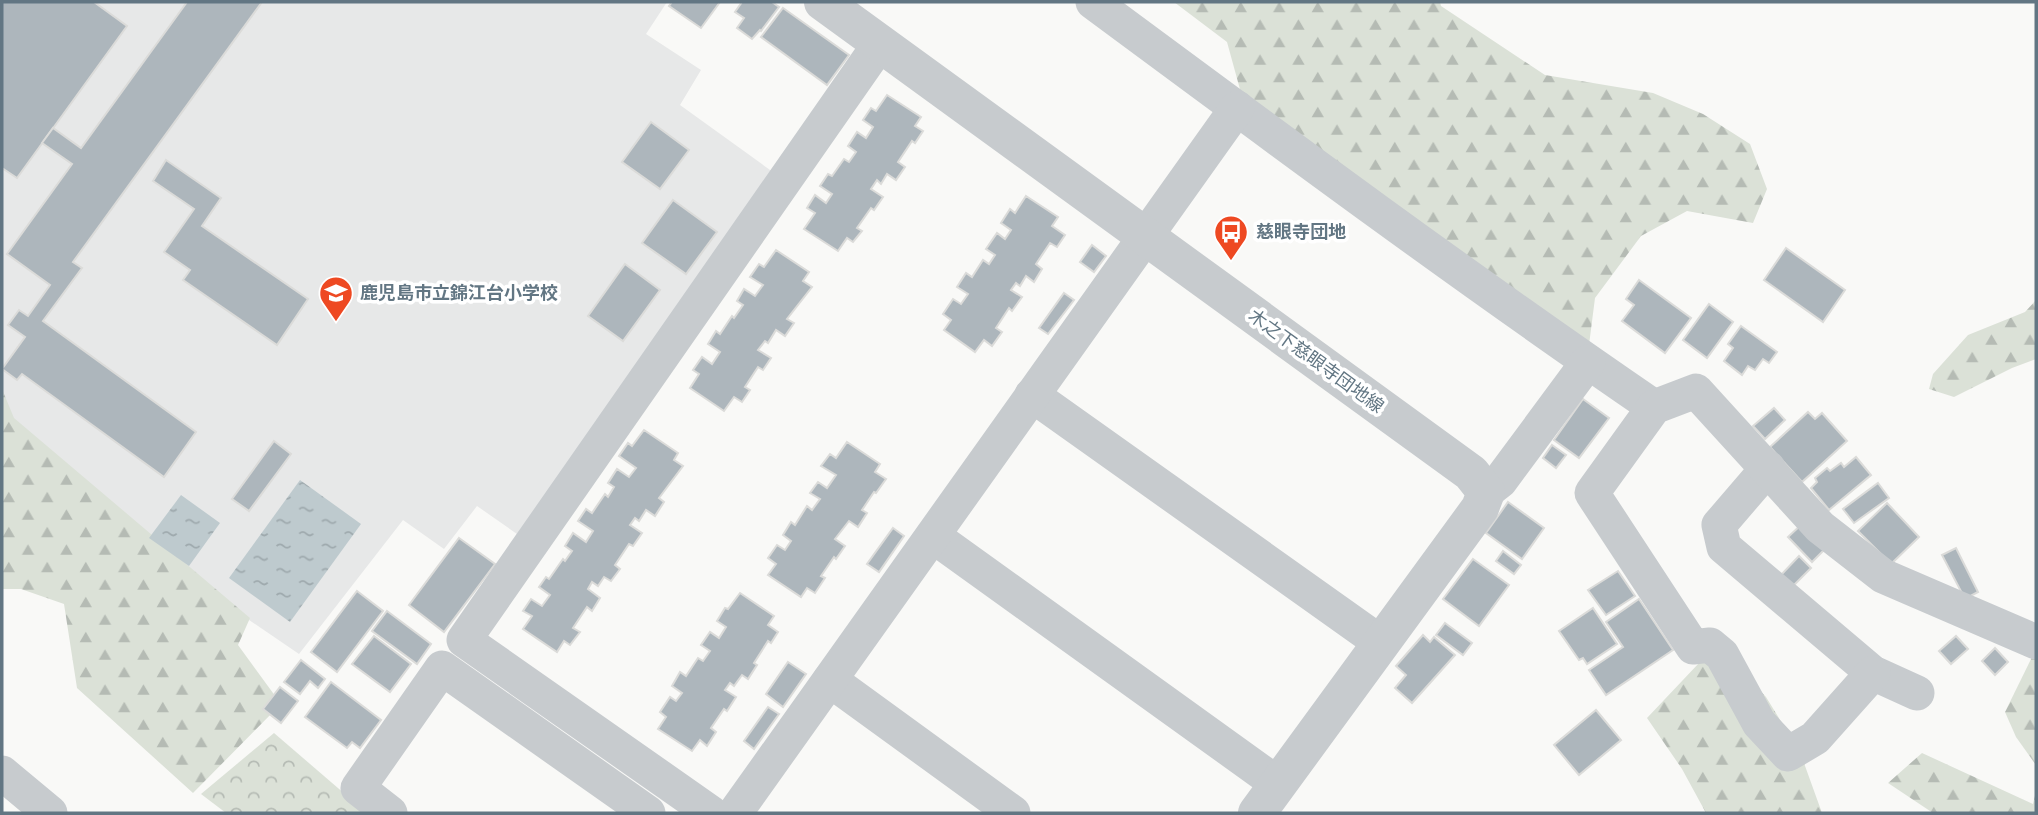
<svg xmlns="http://www.w3.org/2000/svg" width="2038" height="815" viewBox="0 0 2038 815" font-family="Arial,'Noto Sans JP',sans-serif">
<style>
.built{fill:#e7e8e8}
.forest{fill:url(#forest-firs)}
.park{fill:url(#park-crowns)}
.water{fill:url(#water-ripples)}
.building{fill:#adb6bc;stroke:#dbdbd9;stroke-width:2}
.lines{fill:none;stroke-linecap:round;stroke-linejoin:round}
.minor{stroke:#c7cbce;stroke-width:35}
.tertiary{stroke:#c7cbce;stroke-width:38}
.labels{text-anchor:middle;dominant-baseline:central;stroke-width:7;stroke-linejoin:round;paint-order:stroke}
.poi-label{font-size:18px;font-weight:bold;fill:#627683;stroke:#fff;text-anchor:start}
.street-label{font-size:18px;fill:#627683;stroke:#fff}
</style>
<defs>
<pattern id="forest-firs" width="22" height="20" patternUnits="userSpaceOnUse" patternTransform="scale(1.75)"><rect width="22" height="20" fill="#dbe1d7"/><path d="M5 1l3.5 6h-7zM16 11l3.5 6h-7z" fill="#b5bbb4"/></pattern>
<pattern id="park-crowns" width="20" height="18" patternUnits="userSpaceOnUse" patternTransform="scale(1.75)"><rect width="20" height="18" fill="#dbe1d7"/><path d="M2 6a3 3 0 1 1 6 0M12 15a3 3 0 1 1 6 0" fill="none" stroke="#b5bbb4"/></pattern>
<pattern id="water-ripples" width="26" height="14" patternUnits="userSpaceOnUse" patternTransform="scale(1.75)"><rect width="26" height="14" fill="#becace"/><path d="M2 4q2-2 4 0t4 0M15 11q2-2 4 0t4 0" fill="none" stroke="#9ea9ad"/></pattern>
</defs>
<rect width="100%" height="100%" fill="#f9f9f7"/>
<!-- built -->
<path class="built" d="M2,2H667L646,34L701,70L680,105L777,175L517,534L477,506L444,549L403,520L299,654L135,542L2,470Z"/>
<!-- forest -->
<g class="forest">
<path d="M1174,2H1440L1441,6L1545,75L1653,93L1703,114L1750,144L1767,189L1753,223L1687,211L1641,236L1595,298L1589,345L1241,93L1227,42Z"/>
<path d="M2036,300V359L2012,368L1954,397L1929,389L1933,374L1968,335L2025,312Z"/>
<path d="M2,389L14,418L250,618L238,645L281,704L193,793L77,688L64,604L21,589H2Z"/>
<path d="M1717,644L1766,697L1800,752L1822,813H1706L1682,769L1647,718Z"/>
<path d="M2036,649V765L2016,737L2005,712Z"/>
<path d="M1922,753L2033,804L2036,791V813H1933L1888,783Z"/>
</g>
<!-- park -->
<path class="park" d="M274,733L367,813H226L201,794Z"/>
<!-- water -->
<g class="water">
<path d="M300,480L361,524L290,622L229,578Z"/>
<path d="M181,495L220,523L189,566L149,538Z"/>
</g>
<!-- building -->
<g class="building">
<path d="M2,2H94L127,26L17,178L2,168Z"/>
<path d="M187,2H262L73,262L82,268L43,321L196,432L164,477L22,374L17,380L2,369L25,337L8,325L19,310L28,316L50,285L7,254L72,164L42,143L53,128L81,148Z"/>
<path d="M672,2H720L701,28L669,6Z"/>
<path d="M742,2H772L779,7L761,31L760,30L752,39L737,28L744,18L735,12Z"/>
<path d="M783,8L849,55L827,85L761,37Z"/>
<path d="M887,95L921,117L915,126L923,131L915,143L912,141L898,162L905,167L896,180L887,174L881,184L877,180L871,189L883,197L874,210L871,208L857,228L862,231L853,242L847,238L838,251L804,229L815,213L807,208L815,195L826,203L832,194L820,186L828,174L832,176L844,159L849,162L856,152L848,146L857,132L866,138L873,127L863,120L871,108L876,111Z"/>
<path d="M651,122L689,150L660,189L622,162Z"/>
<path d="M166,160L221,198L202,226L308,299L277,345L183,280L190,270L164,252L194,209L153,181Z"/>
<path d="M1026,196L1058,217L1052,226L1065,235L1057,247L1050,243L1036,264L1042,269L1034,282L1026,276L1020,286L1016,283L1011,290L1022,297L1012,311L1009,308L996,328L1002,332L992,346L984,340L975,352L944,330L951,320L943,314L953,299L961,304L968,294L957,287L966,273L972,277L983,260L989,264L995,255L986,249L997,233L1005,239L1011,230L1001,223L1010,209L1015,213Z"/>
<path d="M673,200L717,232L686,274L642,243Z"/>
<path d="M1092,245L1106,256L1094,272L1080,262Z"/>
<path d="M1786,248L1845,290L1823,322L1764,280Z"/>
<path d="M776,250L809,272L803,281L812,287L787,319L794,323L785,336L776,330L768,343L765,341L758,350L771,358L763,370L758,367L745,387L750,390L742,402L734,397L724,411L690,388L699,374L693,370L702,357L712,364L720,352L708,344L716,331L720,334L732,316L734,318L743,305L737,301L744,289L755,296L763,285L750,277L759,264L764,267Z"/>
<path d="M625,264L660,290L623,341L588,316Z"/>
<path d="M1639,280L1691,318L1665,353L1622,321L1634,305L1626,299Z"/>
<path d="M1064,293L1074,300L1048,334L1039,328Z"/>
<path d="M1709,304L1733,322L1707,358L1683,340Z"/>
<path d="M1741,326L1777,352L1769,363L1763,359L1755,370L1748,366L1742,375L1724,361L1733,348L1728,344Z"/>
<path d="M1583,399L1609,418L1579,458L1554,440Z"/>
<path d="M1774,408L1785,420L1765,439L1753,426Z"/>
<path d="M1808,412L1815,419L1822,413L1847,441L1802,482L1770,447Z"/>
<path d="M644,430L678,453L674,460L683,466L659,498L664,502L655,516L646,510L639,521L635,518L630,525L642,533L633,546L629,544L615,565L620,569L611,581L604,577L598,586L592,582L588,589L600,598L592,611L587,607L573,628L580,632L570,645L564,641L557,652L523,629L532,616L523,611L531,599L542,606L550,595L539,587L546,577L549,579L563,559L565,561L572,551L565,546L573,533L586,542L593,531L578,521L586,509L592,513L605,494L608,497L614,487L608,483L617,469L629,477L636,468L619,456L628,443L632,446Z"/>
<path d="M274,441L291,454L249,511L232,499Z"/>
<path d="M847,442L880,464L875,472L886,479L876,493L874,492L862,510L867,513L858,527L849,521L835,539L845,546L836,559L834,557L821,576L825,578L815,593L807,588L801,597L768,575L776,564L768,558L777,545L785,550L791,541L783,535L791,522L795,525L807,506L812,510L820,499L810,493L818,482L827,488L836,475L821,466L830,454L836,458Z"/>
<path d="M1552,445L1566,455L1556,468L1543,458Z"/>
<path d="M1856,457L1871,475L1829,510L1811,488L1817,482L1815,478L1827,468L1830,471L1841,463L1844,467Z"/>
<path d="M1878,483L1889,498L1854,523L1843,509Z"/>
<path d="M1508,502L1544,528L1522,559L1486,533Z"/>
<path d="M1887,503L1919,537L1891,564L1858,531Z"/>
<path d="M1802,524L1825,549L1812,562L1788,537Z"/>
<path d="M893,528L904,536L879,572L867,564Z"/>
<path d="M459,538L495,564L444,632L409,605Z"/>
<path d="M1956,548L1978,592L1965,599L1942,555Z"/>
<path d="M1503,551L1521,565L1514,574L1496,561Z"/>
<path d="M1799,556L1811,568L1791,588L1780,576Z"/>
<path d="M1473,559L1509,585L1479,626L1443,599Z"/>
<path d="M1618,571L1635,596L1606,615L1588,590Z"/>
<path d="M357,591L383,611L337,672L311,652Z"/>
<path d="M740,593L774,616L768,625L778,632L771,643L768,641L754,663L757,665L748,679L742,675L734,686L730,683L725,690L736,697L727,711L724,709L711,728L716,732L707,746L700,740L692,751L658,729L666,717L660,712L670,697L676,701L682,693L672,686L680,672L686,676L698,658L703,661L710,651L701,645L710,632L719,638L726,627L717,621L725,608L728,609Z"/>
<path d="M1639,599L1673,650L1606,695L1589,670L1623,647L1606,622Z"/>
<path d="M1593,608L1617,644L1587,664L1583,658L1579,660L1559,631Z"/>
<path d="M387,611L431,644L417,664L372,631Z"/>
<path d="M1445,623L1472,643L1463,655L1436,635Z"/>
<path d="M1423,635L1430,642L1434,637L1455,655L1412,703L1395,688L1406,675L1396,666Z"/>
<path d="M374,636L411,664L390,692L352,664Z"/>
<path d="M1956,636L1968,649L1951,664L1939,651Z"/>
<path d="M1995,648L2008,662L1995,675L1982,661Z"/>
<path d="M301,660L325,679L318,688L310,681L300,694L284,682Z"/>
<path d="M788,662L806,674L783,707L766,694Z"/>
<path d="M331,682L381,720L360,748L352,742L347,748L305,717Z"/>
<path d="M280,687L298,701L281,723L263,709Z"/>
<path d="M768,707L779,714L754,749L744,741Z"/>
<path d="M1596,710L1621,740L1579,775L1554,745Z"/>
</g>
<g class="lines">
<!-- minor -->
<g class="minor">
<path d="M1093,2C1278,139 1464,277 1654,407"/>
<path d="M1032,395L1381,643"/>
<path d="M1768,468L1719,525L1724,547L1873,673L1917,693"/>
<path d="M1486,492L1500,481L1588,362"/>
<path d="M933,536L1278,784"/>
<path d="M1873,673L1815,738L1788,754L1759,723L1722,655L1710,645L1693,647L1592,493L1654,407L1696,391L1820,527L1883,576L2036,642"/>
<path d="M830,680L1013,813"/>
<path d="M2,773L50,813"/>
<path d="M390,813L358,788L442,668L648,813"/>
<path d="M711,813L464,640L879,45"/>
<path d="M735,813L1237,108"/>
</g>
<!-- tertiary -->
<path class="tertiary" d="M823,2L1471,473L1486,492L1480,508L1257,813"/>
</g>
<!-- icons -->
<defs>
<g id="bus-pin" transform="scale(1.75)"><path d="M0 17L-7.5 6A9.5 9.5 0 1 1 7.5 6Z" fill="#ee4922" stroke="#fff"/><path d="M-5-6H5V4H4V6H2V4H-2V6H-4V4H-5ZM-3.5-4V0h7V-4ZM-3.5 1.2v1.5H-2V1.2ZM2 1.2v1.5H3.5V1.2Z" fill="#fff"/></g>
<g id="school-pin" transform="scale(1.75)"><path d="M0 17L-7.5 6A9.5 9.5 0 1 1 7.5 6Z" fill="#ee4922" stroke="#fff"/><path d="M0-5L7-2L0 1L-7-2ZM-4 1L0 2.5L4 1V4Q0 6-4 4Z" fill="#fff"/></g>
</defs>
<g fill-rule="evenodd">
<use href="#bus-pin" x="1231" y="232"/>
<use href="#school-pin" x="336" y="293"/>
</g>
<g class="labels">
<!-- poi labels -->
<g class="poi-label">
<text x="1256" y="232">慈眼寺団地</text>
<text x="360" y="293">鹿児島市立錦江台小学校</text>
</g>
<!-- street labels -->
<g class="street-label">
<text transform="translate(1316 361) rotate(36)">木之下慈眼寺団地線</text>
</g>
</g>
<!-- border -->
<rect width="2038" height="815" fill="none" stroke="#627683" stroke-width="7"/>
</svg>
